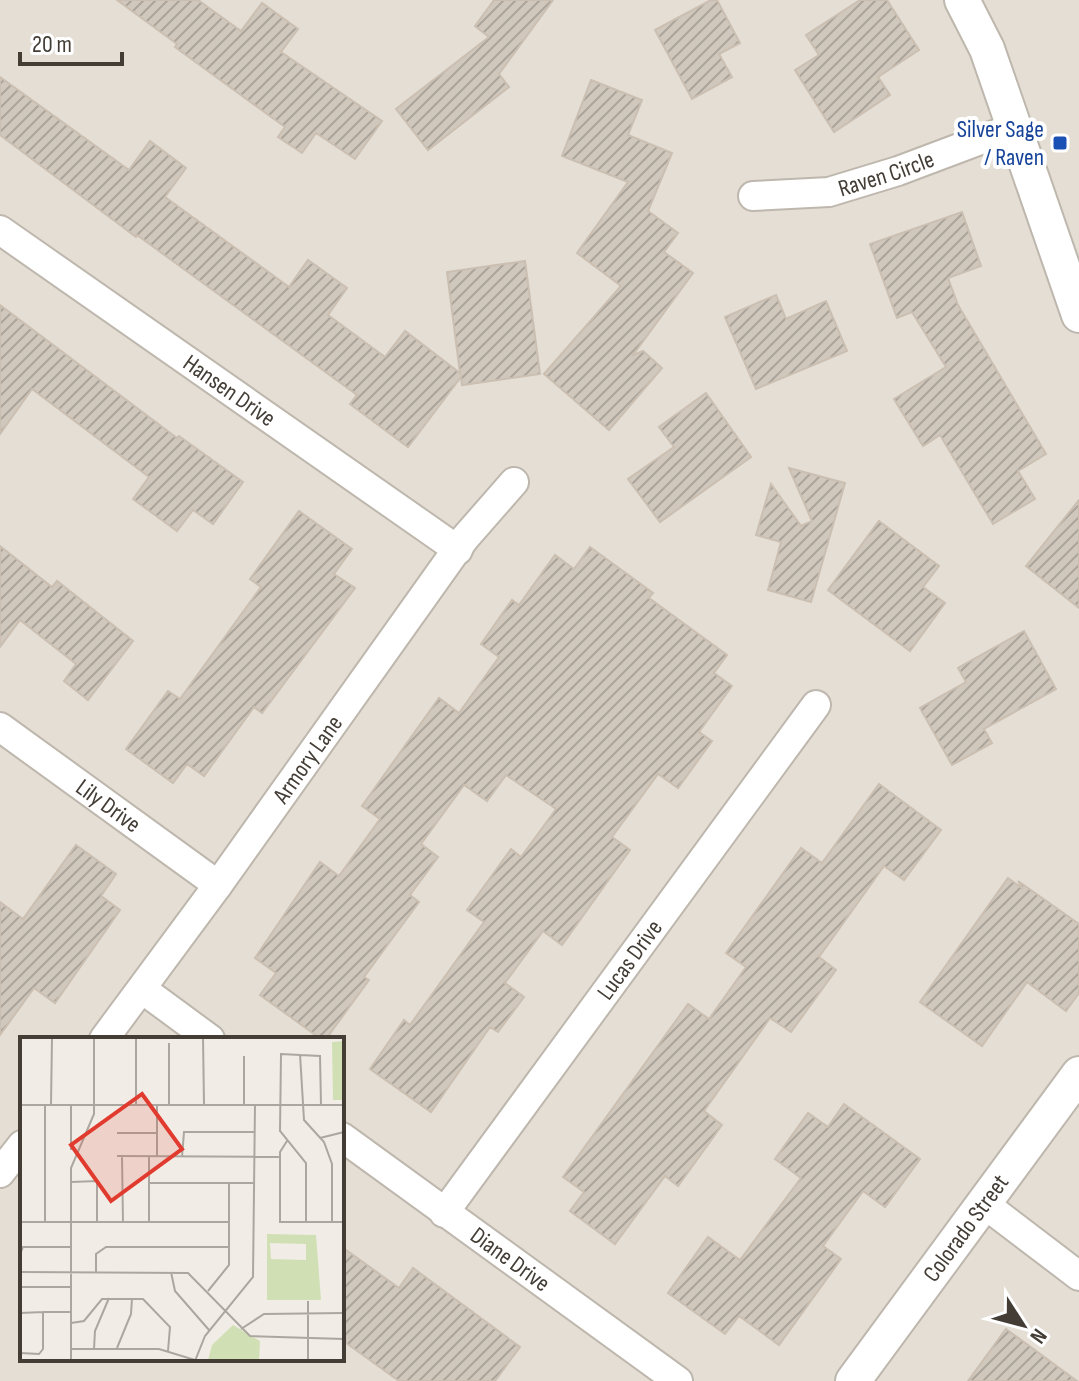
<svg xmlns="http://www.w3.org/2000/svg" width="1079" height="1381" viewBox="0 0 1079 1381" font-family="'Sofia Sans Condensed',sans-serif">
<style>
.residential{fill:#e4ded5;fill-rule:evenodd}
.building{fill:url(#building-hatch);stroke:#cbbfb1;stroke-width:2}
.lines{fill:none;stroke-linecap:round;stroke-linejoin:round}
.minor-casing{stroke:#beb7ad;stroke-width:32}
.tertiary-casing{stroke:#beb7ad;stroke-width:38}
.minor{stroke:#fff;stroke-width:28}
.tertiary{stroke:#fff;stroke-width:34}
.transit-dot{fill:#1a4fb4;stroke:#fff;stroke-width:3}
.labels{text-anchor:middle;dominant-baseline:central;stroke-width:8;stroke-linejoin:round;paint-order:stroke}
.transit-label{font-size:24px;fill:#164399;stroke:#fff;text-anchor:end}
.street-label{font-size:24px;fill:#433d36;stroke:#fff}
.inset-road{fill:none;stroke:#aba7a0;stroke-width:2}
.view{fill:#e03b2e;fill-opacity:0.15;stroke:#e03b2e;stroke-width:4}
.inset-edge{fill:none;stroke:#433d36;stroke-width:4}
</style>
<defs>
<pattern id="building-hatch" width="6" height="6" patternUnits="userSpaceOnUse" patternTransform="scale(2)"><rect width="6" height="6" fill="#d1c8bd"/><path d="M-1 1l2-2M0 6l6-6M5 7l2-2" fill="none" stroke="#aba49a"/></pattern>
</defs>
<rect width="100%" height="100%" fill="#f1ede6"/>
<!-- residential -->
<path class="residential" d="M0,0H1079V1381H0ZM22,1039H342V1359H22Z"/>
<!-- building -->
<g class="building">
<path d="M117,0H198L241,31L262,3L298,29L281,52L382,121L355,159L316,133L302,153L278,137L285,127L175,47L177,44Z"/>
<path d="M494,0H553L499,74L509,87L428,150L396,109L489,37L475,26Z"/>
<path d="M711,0H717L740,43L719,54L732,77L692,99L655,30Z"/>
<path d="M860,0H887L919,50L878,77L890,95L834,132L795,70L819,55L806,35Z"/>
<path d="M0,77L129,170L150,141L186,168L165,197L289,287L308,260L347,288L328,315L385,357L405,331L460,373L447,272L525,261L540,374L462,385L461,377L408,447L350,404L357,395L137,235L136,237L0,135Z"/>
<path d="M591,80L642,100L628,135L672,153L648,211L678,233L664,252L693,273L633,355L643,351L662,368L609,430L544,374L621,286L577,253L628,182L562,156Z"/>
<path d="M962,212L981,266L948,278L958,305L1046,454L1018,471L1035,499L993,524L940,435L923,446L894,399L946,367L912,312L897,318L870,244Z"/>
<path d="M776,295L786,319L826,301L847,351L756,389L725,317Z"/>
<path d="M0,305L177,438L179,436L243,482L213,524L193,510L177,531L133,499L149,477L32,389L0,434Z"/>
<path d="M706,393L751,457L660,522L628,479L674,447L659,427Z"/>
<path d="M789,468L845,483L811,602L768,590L781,542L756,535L771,484L801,526L812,521Z"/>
<path d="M1079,500V608L1026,566Z"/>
<path d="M299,511L352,549L334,574L355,588L262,713L254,707L204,776L187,764L173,783L126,749L168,691L180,699L261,587L250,579Z"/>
<path d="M879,521L939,566L923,587L945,603L910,651L828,590Z"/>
<path d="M0,546L52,587L57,581L133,641L88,700L64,681L76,664L20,620L0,647Z"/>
<path d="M590,547L653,593L649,598L727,655L714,673L732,686L699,732L712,741L678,788L658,774L612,837L630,850L562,945L543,931L505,983L524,997L498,1032L490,1027L431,1112L370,1069L404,1020L410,1025L484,922L467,910L511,849L521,857L556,809L506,775L487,801L464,785L421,844L438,857L410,895L419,902L364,977L369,980L326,1039H321L260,995L276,973L255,958L320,862L339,876L380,819L362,806L439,698L459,713L499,657L481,644L512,600L519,605L555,555L574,569Z"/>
<path d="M1024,631L1056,689L984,729L992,743L952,765L920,708L966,682L958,668Z"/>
<path d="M879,784L941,830L904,880L884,866L819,957L836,970L791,1032L770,1018L704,1111L722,1125L678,1186L665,1176L615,1244L570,1211L584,1192L563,1177L688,1004L709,1019L746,967L726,953L801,848L822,863Z"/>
<path d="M76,845L116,874L101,896L120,910L55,1003L34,988L0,1035V902L23,919Z"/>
<path d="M1008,878L1023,889L1018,881L1079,924V993L1066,1011L1027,982L982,1046L920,1002Z"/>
<path d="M844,1104L920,1159L885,1207L863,1191L823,1246L841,1259L779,1345L739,1316L725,1334L668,1293L708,1237L740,1260L801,1178L775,1159L808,1113L828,1127Z"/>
<path d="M342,1247L399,1288L413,1268L520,1347L495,1381H399L342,1340Z"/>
<path d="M1006,1329L1077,1381H968Z"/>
</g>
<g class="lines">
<!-- minor casing -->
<g class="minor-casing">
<g id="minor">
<path id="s1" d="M753,196L829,192L898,171L1015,127"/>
<path id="s2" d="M0,230L458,550"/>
<path id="s3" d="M0,727L218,885"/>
<path d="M142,989L210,1039"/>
<path id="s4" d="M104,1039L218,885L465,538L514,482"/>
<path id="s5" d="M342,1137L678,1381"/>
<path d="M0,1173L22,1145"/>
<path d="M983,1203L1079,1276"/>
<path id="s6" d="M444,1213L816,705"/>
</g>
</g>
<!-- tertiary casing -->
<g class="tertiary-casing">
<g id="tertiary">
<path d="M962,0L987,49L1079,315"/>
<path id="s7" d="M853,1381L1079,1074"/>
</g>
</g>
<!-- minor -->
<use href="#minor" class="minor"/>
<!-- tertiary -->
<use href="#tertiary" class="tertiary"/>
</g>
<!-- markers -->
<rect class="transit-dot" x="1052" y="135" width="16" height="16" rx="4"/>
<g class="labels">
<!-- transit labels -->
<g class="transit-label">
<text x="1044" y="129">Silver Sage<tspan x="1044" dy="28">/ Raven</tspan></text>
</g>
<!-- street labels -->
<g class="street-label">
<text stroke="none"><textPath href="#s1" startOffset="136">Raven Circle</textPath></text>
<text stroke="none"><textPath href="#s2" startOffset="280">Hansen Drive</textPath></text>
<text stroke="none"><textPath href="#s4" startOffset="346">Armory Lane</textPath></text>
<text stroke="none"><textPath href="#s3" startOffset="134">Lily Drive</textPath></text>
<text stroke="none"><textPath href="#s6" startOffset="314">Lucas Drive</textPath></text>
<text stroke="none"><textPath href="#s7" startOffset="190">Colorado Street</textPath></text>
<text stroke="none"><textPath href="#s5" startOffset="208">Diane Drive</textPath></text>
</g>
</g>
<!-- overview -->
<g transform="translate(20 1037)">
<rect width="324" height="324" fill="#f1ede6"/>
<path d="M324,4V63H313L312,5ZM247,197L296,198L301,263H247ZM250,206L286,207V223L251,222ZM213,288L240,304L239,324L188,323L192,308Z" fill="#d0e0b4" fill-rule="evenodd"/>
<path d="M250,224H294V249L250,248Z" fill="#d0e0b4"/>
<path class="inset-road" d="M116,0V69M183,0L184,67M280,17L284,83L304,105L312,127V185M224,19V67M0,68H324M25,68V185M31,68L32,0M137,69V120M149,69V6M97,96H137M300,101L324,95M267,104L260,115V185H324M51,113V68M97,119L260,120M102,120L103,185M129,120V185M162,120L164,95H235M51,145L77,144V184M129,146H234M0,185H209M286,185V126L260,94L261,17L300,19L301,68M0,217L3,210H51M0,235L168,236L230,299L324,302M76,235V217L86,210H209M151,235L155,254L189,293M0,250H51M188,254L209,228V146M23,275H51M0,276L23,275V312L19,317L0,316M51,286L64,284L82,262H123L150,290L148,314M221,292L244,277L324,276M97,311L111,277L112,261M51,312H139L175,323M74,312L75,294L89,261M51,324V131L74,77V0M175,324L185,299L233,240L235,67M288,324V264"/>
<path class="view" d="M122,57L162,112L91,164L51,108Z"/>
<rect width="324" height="324" class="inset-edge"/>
</g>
<!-- north arrow -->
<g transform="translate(1023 1325) rotate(126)" stroke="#ffffff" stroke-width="6" paint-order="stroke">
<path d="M0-6L14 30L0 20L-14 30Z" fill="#433d36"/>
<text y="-12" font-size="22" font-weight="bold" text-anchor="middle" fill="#433d36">N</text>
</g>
<!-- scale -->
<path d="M20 52v12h102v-12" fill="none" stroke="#433d36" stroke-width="4"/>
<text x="32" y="52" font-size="24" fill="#433d36" stroke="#ffffff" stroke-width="6" paint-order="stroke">20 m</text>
</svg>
